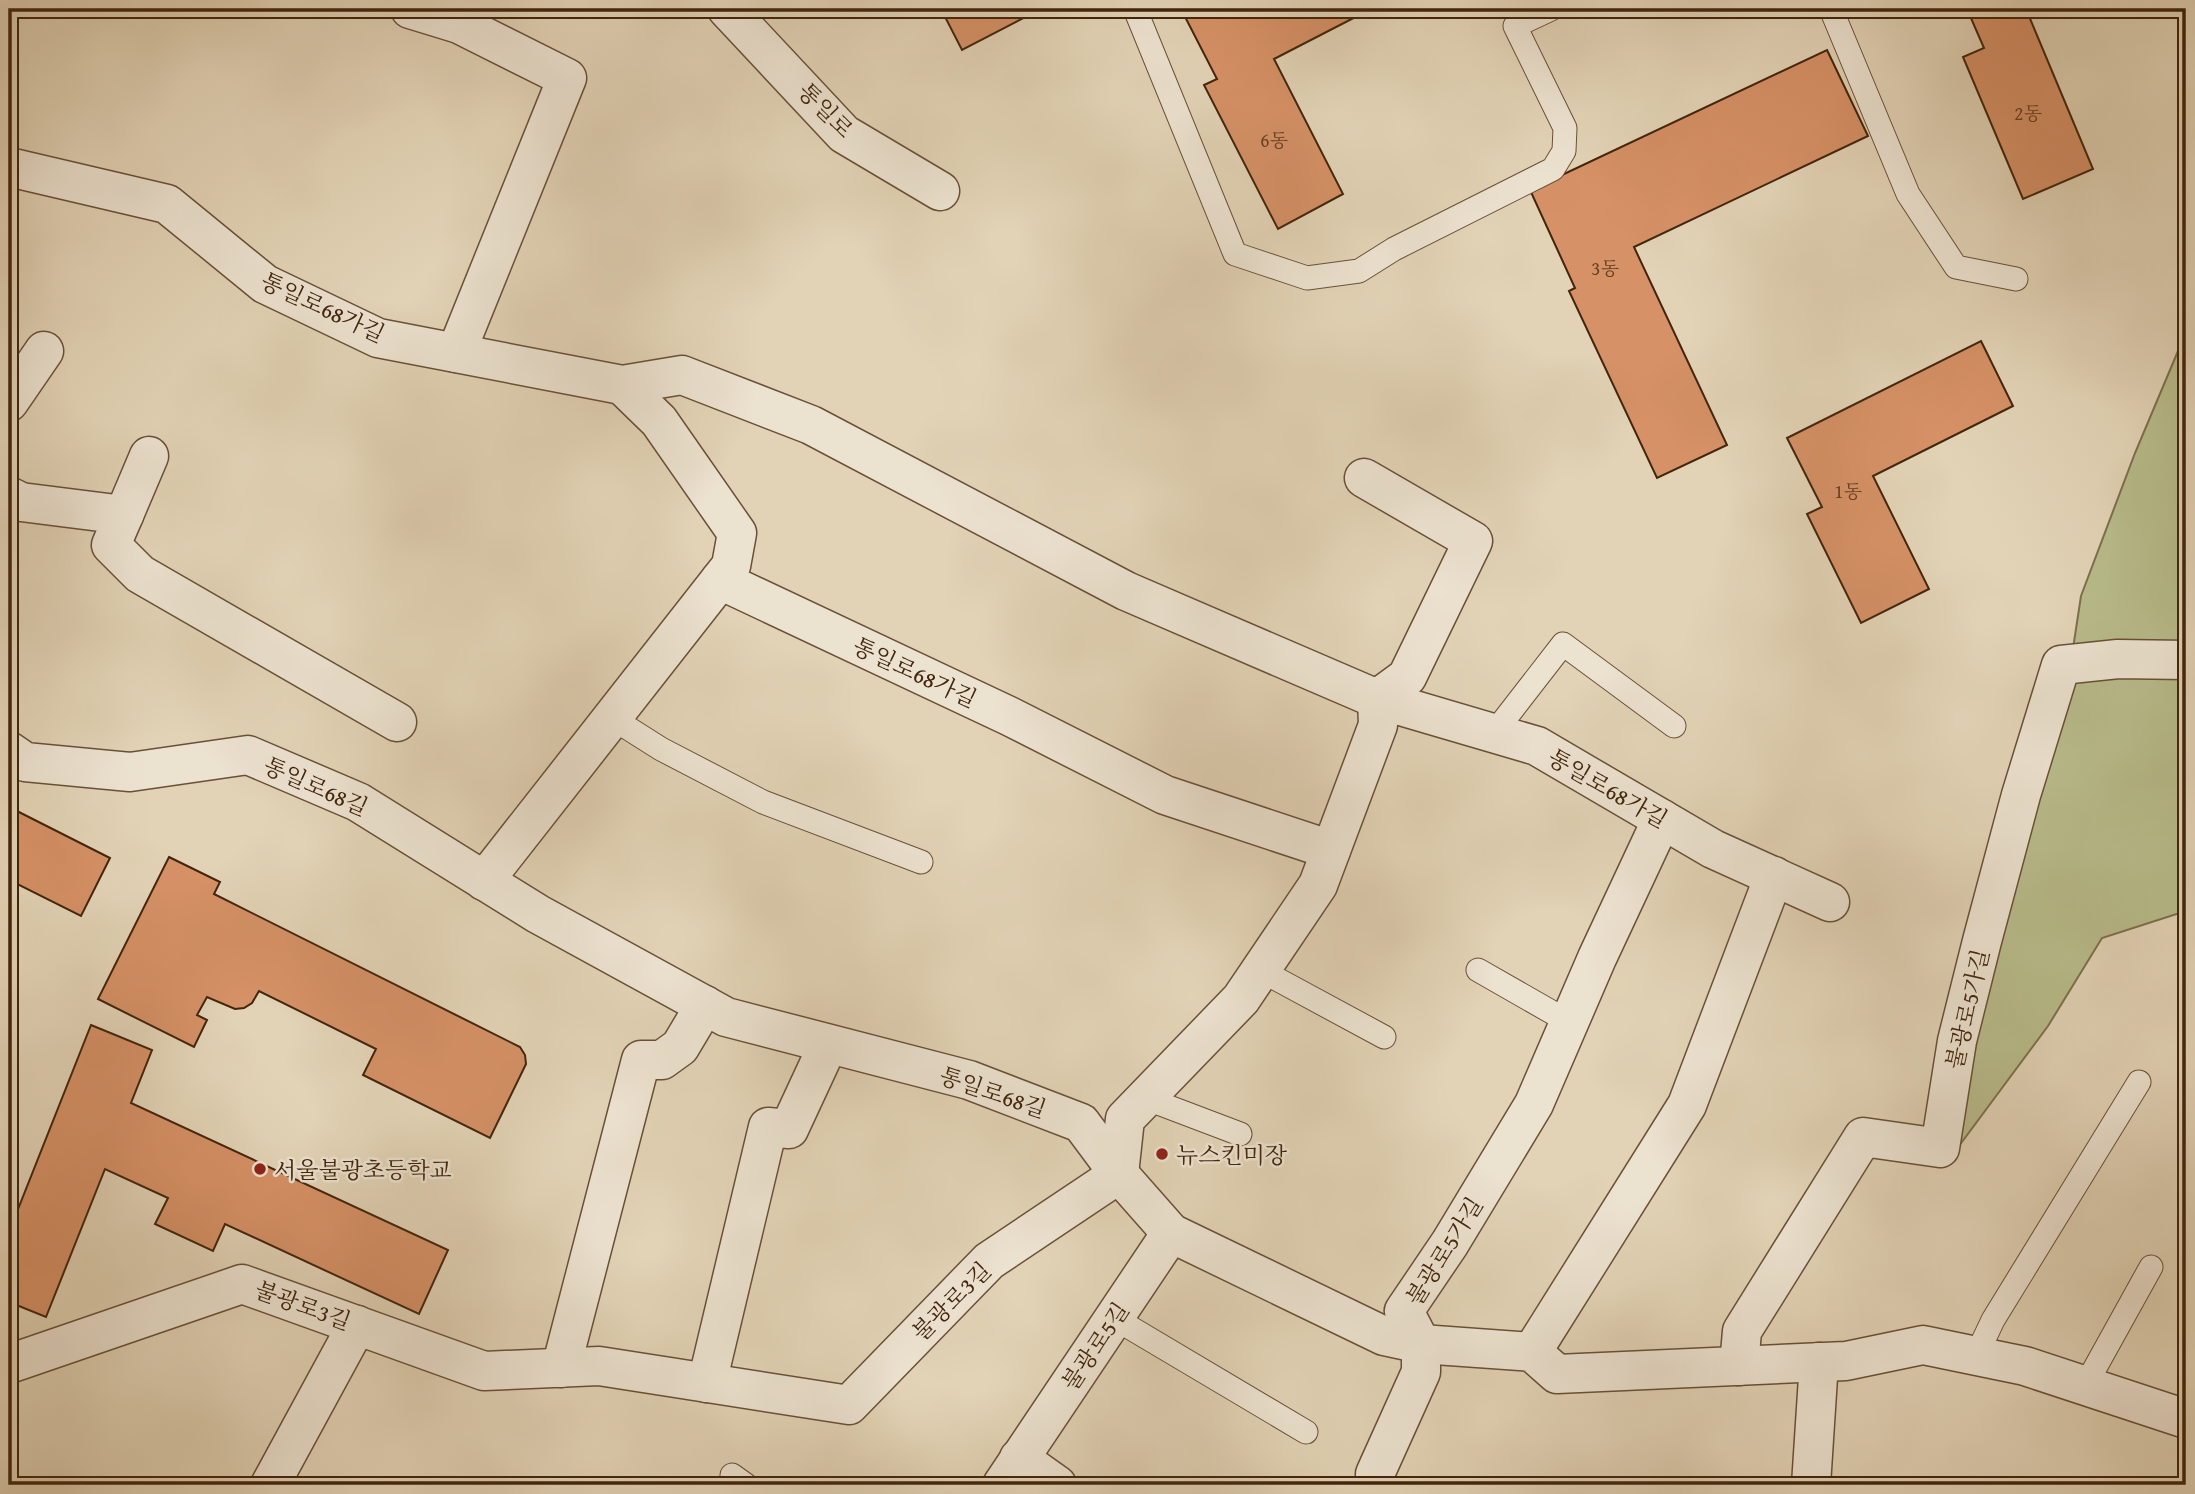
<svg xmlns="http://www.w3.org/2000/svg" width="2195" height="1494" viewBox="0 0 2195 1494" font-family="'Gentium Book Plus','Noto Serif KR',serif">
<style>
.green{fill:#b8bb8b;stroke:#7d704c;stroke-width:2}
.building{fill:#d69166;stroke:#42250d;stroke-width:2}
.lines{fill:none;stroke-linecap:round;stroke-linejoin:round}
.service-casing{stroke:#6a5037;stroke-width:25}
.minor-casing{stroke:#6a5037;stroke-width:41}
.service{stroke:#ece2d0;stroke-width:23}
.minor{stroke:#ece2d0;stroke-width:38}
.poi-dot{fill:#8f2418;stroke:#ece2d0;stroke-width:2.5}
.labels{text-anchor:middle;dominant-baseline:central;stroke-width:5;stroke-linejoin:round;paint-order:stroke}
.number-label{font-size:19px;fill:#674023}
.street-label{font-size:23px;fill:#42250d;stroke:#ece2d0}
.poi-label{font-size:23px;fill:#42250d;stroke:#ece2d0;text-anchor:start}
</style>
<rect width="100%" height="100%" fill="#e2d3b6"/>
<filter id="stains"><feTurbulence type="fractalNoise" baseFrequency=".00286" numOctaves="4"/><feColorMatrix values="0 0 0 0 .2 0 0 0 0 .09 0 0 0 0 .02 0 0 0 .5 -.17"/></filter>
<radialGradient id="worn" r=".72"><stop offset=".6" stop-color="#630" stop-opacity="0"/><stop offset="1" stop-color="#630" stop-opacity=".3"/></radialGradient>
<!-- green -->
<path class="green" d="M2186,332V911L2102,938L2048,1026L1956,1150L1993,954L2062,721L2081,596L2135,453Z"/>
<!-- building -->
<g class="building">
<path d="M941,9H1031L1033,13L962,50Z"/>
<path d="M1181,9H1371L1274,59L1343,194L1278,229L1204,85L1217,79Z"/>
<path d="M1967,9H2026L2093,169L2023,199L1963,57L1984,48Z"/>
<path d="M1827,50L1868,136L1634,247L1727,445L1657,478L1569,291L1575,288L1530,190Z"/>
<path d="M1981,341L2013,406L1873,476L1929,589L1861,623L1807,514L1822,507L1787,438Z"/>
<path d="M9,807L110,858L81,916L9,880Z"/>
<path d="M169,857L220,882L214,894L520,1047L525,1055L526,1064L490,1138L363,1075L376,1049L259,991L252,1003L244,1008L235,1009L207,997L197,1015L207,1020L194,1047L98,999Z"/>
<path d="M91,1025L152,1050L131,1103L448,1250L419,1314L225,1224L213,1251L155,1224L168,1198L105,1169L46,1317L9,1302V1232Z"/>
</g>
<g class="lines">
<!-- service casing -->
<g class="service-casing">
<g id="service">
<path d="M1135,9L1235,254L1307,278L1359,271L1394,249L1553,169L1564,151L1565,128L1515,26L1551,9"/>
<path d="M1831,9L1908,194L1956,267L2016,279"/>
<path d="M612,718L661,749L763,802L921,862"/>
<path d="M1494,733L1563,644L1674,726"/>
<path d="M1260,970L1384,1037"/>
<path d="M1478,970L1569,1022"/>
<path d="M1145,1098L1240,1134"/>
<path d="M1114,1318L1306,1432"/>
<path d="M1976,1356L1993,1320L2139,1082"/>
<path d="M2085,1386L2151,1267"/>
<path d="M732,1475L746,1485"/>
</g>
</g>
<!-- minor casing -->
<g class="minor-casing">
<g id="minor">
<path d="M410,9L459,24L567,78L456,353"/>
<path d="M727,9L844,134L940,191"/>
<path d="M9,167L167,204L265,284L378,338L622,385L682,375L811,425L1126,591L1377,699L1537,746L1713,849L1830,902"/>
<path d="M622,385L659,421L737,533L731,566L720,580L1009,716L1165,795L1331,850"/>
<path d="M9,402L44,351"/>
<path d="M9,496L21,502L124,515L111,545L140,574L397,722"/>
<path d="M124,515L149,456"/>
<path d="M9,751L25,762L130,772L248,755L358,802L538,914L726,1017L969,1080L1081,1123L1119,1174"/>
<path d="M484,881L720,580"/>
<path d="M1119,1174L1125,1119L1241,999L1318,885L1378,725L1377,699L1407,677L1473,541L1364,478"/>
<path d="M1532,1352L1687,1105L1774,876"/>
<path d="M9,1364L242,1284L484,1371L599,1366L849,1405L989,1261L1119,1174L1171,1233L1384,1336L1421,1344L1532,1352L1557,1374L1846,1361L1923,1345L2025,1366L2186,1419"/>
<path d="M1739,1366L1742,1331L1863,1137L1940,1148L1957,1041L1982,941L2021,795L2061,665L2118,659L2186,660"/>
<path d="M561,1368L641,1060H662L680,1047L705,1005"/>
<path d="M707,1383L768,1127L789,1129L828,1045"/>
<path d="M1019,1458L1057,1485"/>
<path d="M270,1485L357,1325"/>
<path d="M1002,1485L1171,1233"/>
<path d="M1376,1485L1375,1474L1421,1372V1344L1404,1311L1450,1243L1534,1104L1597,958L1662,819"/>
<path d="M1811,1485L1819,1362"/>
</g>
</g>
<!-- service -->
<use href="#service" class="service"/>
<!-- minor -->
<use href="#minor" class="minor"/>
</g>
<!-- markers -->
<g class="poi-dot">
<circle cx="1162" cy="1154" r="7"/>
<circle cx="260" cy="1169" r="7"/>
</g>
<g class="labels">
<!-- number labels -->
<g class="number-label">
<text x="2028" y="113">2동</text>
<text x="1274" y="140">6동</text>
<text x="1605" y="268">3동</text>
<text x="1848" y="491">1동</text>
</g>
<!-- street labels -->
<g class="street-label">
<text transform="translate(826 110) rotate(45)">통일로</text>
<text transform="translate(323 307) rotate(25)">통일로68가길</text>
<text transform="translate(915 672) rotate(25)">통일로68가길</text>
<text transform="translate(316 786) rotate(24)">통일로68길</text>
<text transform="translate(1608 788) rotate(30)">통일로68가길</text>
<text transform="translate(1967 1009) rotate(-77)">불광로5가길</text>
<text transform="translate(993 1092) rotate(19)">통일로68길</text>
<text transform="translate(1444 1251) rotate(-58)">불광로5가길</text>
<text transform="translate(951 1301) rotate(-45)">불광로3길</text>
<text transform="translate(303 1305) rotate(20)">불광로3길</text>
<text transform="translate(1095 1346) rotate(-56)">불광로5길</text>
</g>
<!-- poi labels -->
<g class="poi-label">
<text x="1176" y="1154">뉴스킨미장</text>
<text x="274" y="1169">서울불광초등학교</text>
</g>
</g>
<!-- margin -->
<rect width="2195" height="1494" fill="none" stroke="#e2d3b6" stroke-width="35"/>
<rect x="10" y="10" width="2174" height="1473" fill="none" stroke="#42250d" stroke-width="3.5"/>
<rect x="18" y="18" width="2160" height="1459" fill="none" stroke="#42250d" stroke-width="2"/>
<rect width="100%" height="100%" filter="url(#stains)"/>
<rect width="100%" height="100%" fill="url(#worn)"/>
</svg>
